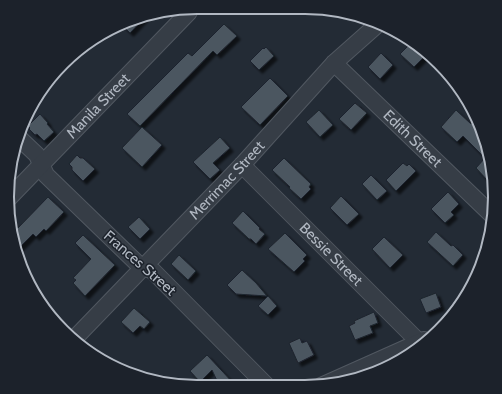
<svg xmlns="http://www.w3.org/2000/svg" width="502" height="394" viewBox="0 0 502 394" font-family="Cabin,sans-serif">
<style>
.building{fill:#4c5661;stroke:#1e242d;filter:url(#shadow)}
.lines{fill:none;stroke-linecap:round;stroke-linejoin:round}
.minor-casing{stroke:#515861;stroke-width:18}
.minor{stroke:#363d46;stroke-width:16}
.labels{text-anchor:middle;dominant-baseline:central;stroke-width:3;stroke-linejoin:round;paint-order:stroke}
.street-label{font-size:15px;fill:#b1b8c2;stroke:#1c222b}
.rim{fill:none;stroke:#b1b8c2;stroke-width:2}
</style>
<defs>
<filter id="shadow"><feDropShadow dx="3.5" dy="3.5" stdDeviation="1" flood-color="#0009"/></filter>
</defs>
<rect width="100%" height="100%" fill="#232b35"/>
<!-- building -->
<g class="building">
<path d="M148,13H149L130,33L121,24Z"/>
<path d="M224,24L237,36L217,55L213,51L140,126L127,114L188,53L192,56Z"/>
<path d="M411,43L428,53L414,67L400,54Z"/>
<path d="M266,47L274,56L259,70L250,61L263,48L264,49Z"/>
<path d="M381,53L393,65L380,79L368,67Z"/>
<path d="M270,78L288,96L260,125L241,107Z"/>
<path d="M355,103L367,113L351,130L339,119Z"/>
<path d="M319,110L333,125L320,137L306,122Z"/>
<path d="M456,110L471,124L475,119L493,172V176L488,181L476,168L485,158L463,136L457,142L441,127Z"/>
<path d="M40,114L48,123L47,124L54,132L44,141L37,134L35,135L29,129L30,128L28,126Z"/>
<path d="M142,127L162,145L142,167L122,148Z"/>
<path d="M220,137L230,148L213,163L220,170L210,179L193,162Z"/>
<path d="M77,155L80,158H83L95,169L83,181L72,170V167L69,164Z"/>
<path d="M284,158L311,184L309,187L311,189L301,199L289,188L290,187L272,170Z"/>
<path d="M403,163L407,166L409,164L416,171L396,191L386,180Z"/>
<path d="M371,175L387,191L377,200L362,184Z"/>
<path d="M448,192L459,204L451,212L454,215L445,223L431,209Z"/>
<path d="M341,196L359,214L347,225L330,208Z"/>
<path d="M48,197L64,212L46,231L44,229L36,237L33,234L16,251L13,246L10,220L18,228Z"/>
<path d="M243,211L260,228L259,229L265,234L256,244L251,239H249L232,223Z"/>
<path d="M139,217L150,229L140,239L128,227Z"/>
<path d="M436,232L451,246L453,245L463,255L453,266L427,242Z"/>
<path d="M285,233L307,255L303,259L305,261L294,272L268,249Z"/>
<path d="M83,235L115,265L85,296L73,283L76,280L73,278L91,259L75,243Z"/>
<path d="M384,237L403,255L390,268L372,249Z"/>
<path d="M179,255L196,271L188,280L171,264Z"/>
<path d="M242,270L256,283L267,296L236,294L227,285Z"/>
<path d="M436,293L441,307L426,313L420,299Z"/>
<path d="M268,296L277,306L268,315L258,306Z"/>
<path d="M134,308L150,322L144,329L140,326L133,333L121,322Z"/>
<path d="M374,312L378,323L370,326L373,333L355,340L349,326L355,323L354,321Z"/>
<path d="M300,338L302,343L307,341L314,355L298,363L289,343Z"/>
<path d="M207,355L208,356L235,385H219L212,370L200,382L190,371Z"/>
</g>
<g class="lines">
<!-- minor casing -->
<g class="minor-casing">
<g id="minor">
<path id="s1" d="M334,63L491,214"/>
<path d="M18,137L37,155L46,175L139,265L153,271L267,386"/>
<path id="s2" d="M242,165L419,342"/>
<path id="s3" d="M7,200L189,12"/>
<path id="s4" d="M75,338L242,165L334,63L378,24"/>
<path d="M321,386L424,340"/>
</g>
</g>
<!-- minor -->
<use href="#minor" class="minor"/>
</g>
<g class="labels">
<!-- street labels -->
<g class="street-label">
<text stroke="none"><textPath href="#s3" startOffset="131">Manila Street</textPath></text>
<text stroke="none"><textPath href="#s1" startOffset="109">Edith Street</textPath></text>
<text stroke="none"><textPath href="#s4" startOffset="219">Merrimac Street</textPath></text>
<text stroke="none"><textPath href="#s2" startOffset="126">Bessie Street</textPath></text>
<text transform="translate(140 263) rotate(41)">Frances Street</text>
</g>
</g>
<!-- crop -->
<path d="M0 0H502V394H0ZM197 14H305A183 183 0 0 1 488 197V197A183 183 0 0 1 305 380H197A183 183 0 0 1 14 197V197A183 183 0 0 1 197 14Z" fill="#1c222b" fill-rule="evenodd"/>
<path class="rim" d="M197 14H305A183 183 0 0 1 488 197V197A183 183 0 0 1 305 380H197A183 183 0 0 1 14 197V197A183 183 0 0 1 197 14Z"/>
</svg>
